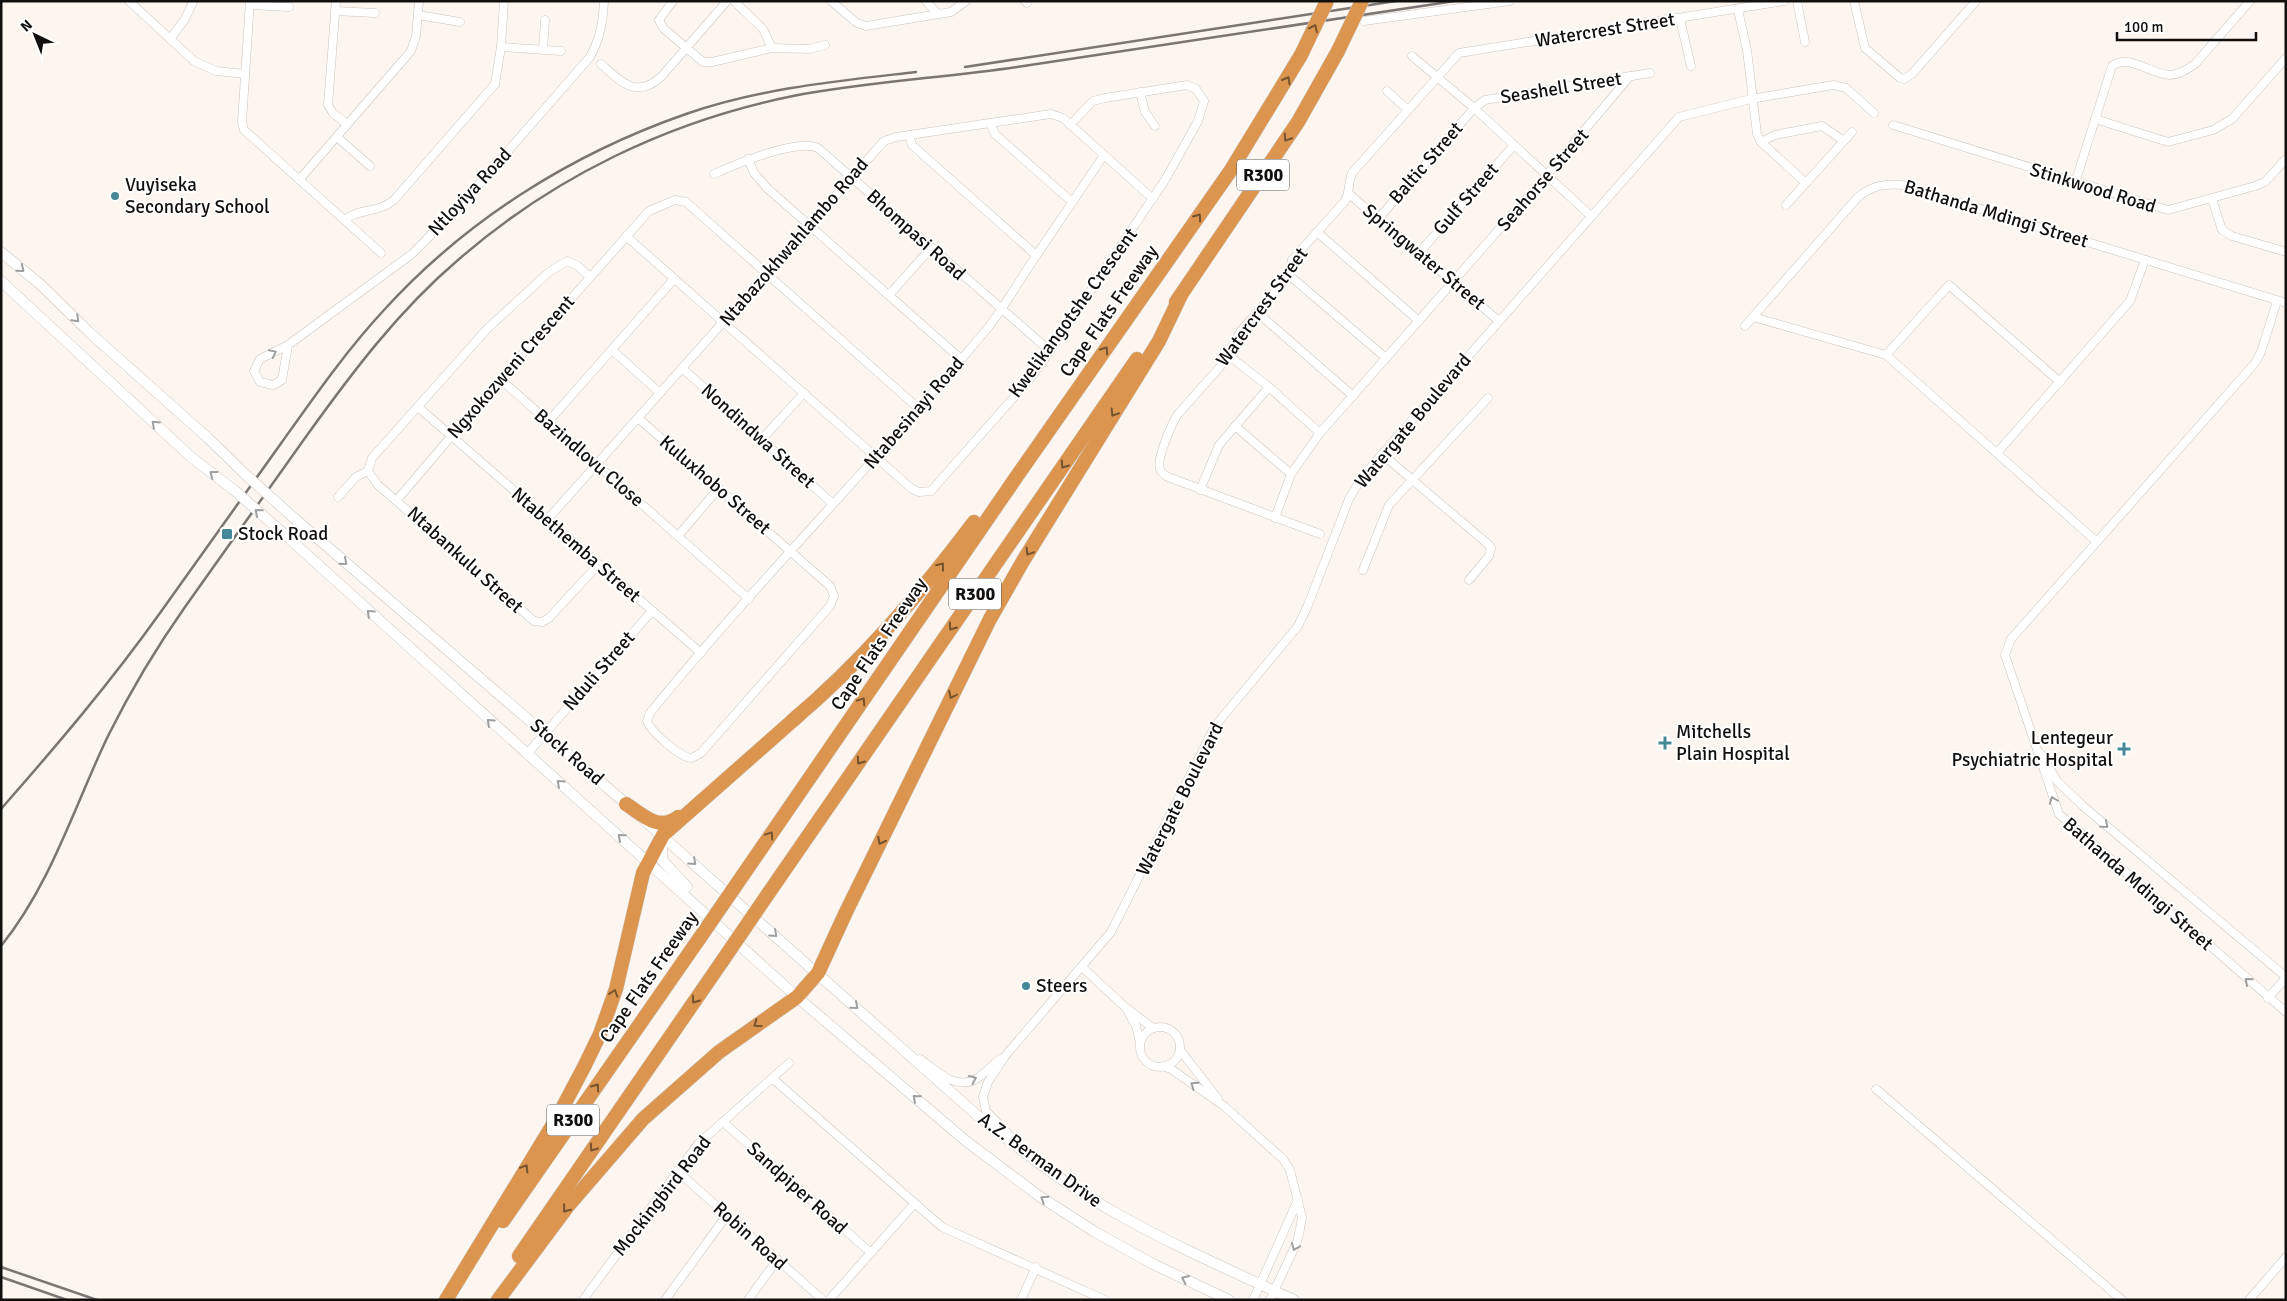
<svg xmlns="http://www.w3.org/2000/svg" width="2287" height="1301" viewBox="0 0 2287 1301" font-family="Signika,sans-serif">
<style>
.lines{fill:none;stroke-linecap:round;stroke-linejoin:round}
.minor-casing{stroke:#cbc4be;stroke-width:9}
.secondary-casing{stroke:#cbc4be;stroke-width:11}
.motorway-casing{stroke:#d4d4d4;stroke-width:15}
.minor{stroke:#fff;stroke-width:8}
.secondary{stroke:#fff;stroke-width:10}
.motorway{stroke:#db954f;stroke-width:14}
.rail{stroke:#7b7673;stroke-width:2.5}
.secondary-bridge-casing{stroke:#cbc4be;stroke-width:11;stroke-linecap:butt}
.motorway-bridge-casing{stroke:#d4d4d4;stroke-width:15;stroke-linecap:butt}
.secondary-bridge{stroke:#fff;stroke-width:10}
.motorway-bridge{stroke:#db954f;stroke-width:14}
.oneway{stroke:#76522e}
.oneway2{stroke:#a09f9f}
.poi-dot{fill:#458998;stroke:#fff;stroke-width:2}
.labels{text-anchor:middle;dominant-baseline:central;stroke-width:4;stroke-linejoin:round;paint-order:stroke}
.shield{fill:#fff;stroke:#595856;stroke-width:1}
.shield-label{font-size:18px;font-weight:bold;fill:#12100e}
.street-label{font-size:19px;fill:#12100e;stroke:#fff}
.poi-label{font-size:19px;fill:#12100e;stroke:#fff;text-anchor:start}
</style>
<rect width="100%" height="100%" fill="#fdf6f0"/>
<g class="lines">
<!-- minor casing -->
<g class="minor-casing">
<g id="minor">
<path d="M129,1L194,61L216,71L245,74"/>
<path d="M250,1L242,122L244,130L381,253"/>
<path d="M336,1L328,105L333,113L347,124"/>
<path d="M673,1L659,20L663,28L703,62H712L772,48L809,49L825,45"/>
<path d="M734,1L763,29L772,48"/>
<path d="M831,1L857,23L866,26L951,12L966,1"/>
<path d="M926,1L938,14"/>
<path d="M1025,1L1027,3"/>
<path d="M1797,1L1805,42"/>
<path d="M1854,1L1865,48L1900,78L1904,79L1912,74L1976,1"/>
<path d="M250,5L289,7"/>
<path d="M1738,10L1747,50L1757,134L1761,142L1806,183"/>
<path d="M335,11L375,13"/>
<path d="M418,15L460,22"/>
<path d="M1680,19L1691,66"/>
<path d="M1364,21L1510,1"/>
<path d="M170,39L185,19L193,2"/>
<path d="M501,47L561,51"/>
<path d="M543,49L545,20"/>
<path d="M1412,56L1474,108L1591,216"/>
<path d="M601,64C621,82 636,99 661,77L727,1"/>
<path d="M1387,91L1407,109"/>
<path d="M1140,92L1145,112L1155,126"/>
<path d="M2095,119L2168,142L2213,130L2232,119L2286,58"/>
<path d="M990,123L995,134L1072,202"/>
<path d="M1893,125L2168,210L2255,186L2265,182L2286,159"/>
<path d="M909,135L912,145L1036,255"/>
<path d="M337,137L370,166"/>
<path d="M1761,142L1775,135L1822,126L1844,141"/>
<path d="M748,159L754,173L767,188L961,359"/>
<path d="M714,174C736,164 798,138 818,148L1050,351"/>
<path d="M299,180L411,51L416,36L419,1"/>
<path d="M2075,183L2112,66C2128,53 2152,75 2170,75C2179,75 2188,69 2195,64L2250,1"/>
<path d="M1349,194L1499,321"/>
<path d="M2212,199L2222,230L2232,236L2286,252"/>
<path d="M1786,205L1852,132"/>
<path d="M1379,218L1474,108L1485,100L1650,73"/>
<path d="M344,220C362,207 377,214 394,200L495,84L501,47L504,1"/>
<path d="M1317,232L1419,321"/>
<path d="M626,236L912,489L919,492L931,491L1029,380L1050,351L1165,180L1198,121L1204,101L1196,89L1187,85L1105,98L1093,101L1070,125"/>
<path d="M1419,253L1514,145"/>
<path d="M1289,275L1386,358"/>
<path d="M590,277L578,266L567,261L549,272L487,329L372,458L368,471L378,485L534,621L542,622L549,618L598,565"/>
<path d="M889,295L931,248"/>
<path d="M2277,301L2261,352L2255,363L2011,639L2005,655L2059,814L2286,1012"/>
<path d="M1258,313L1353,396"/>
<path d="M1753,317L1886,355L2097,542"/>
<path d="M1745,326L1858,197C1872,186 1885,183 1902,185L2286,303"/>
<path d="M288,345L282,380L273,385L260,382L254,371L260,359L288,345L412,254L466,199L590,57C600,39 603,22 604,1"/>
<path d="M612,350L660,393"/>
<path d="M1228,355L1269,387L1320,433"/>
<path d="M1886,355L1949,285L2060,382"/>
<path d="M682,368L833,504"/>
<path d="M500,379L749,599"/>
<path d="M418,407L701,653"/>
<path d="M638,418L830,586L834,596L830,606L701,753L692,758C681,758 651,732 647,721L650,713C757,581 878,461 986,330C1001,312 1013,291 1026,271C1052,232 1078,194 1104,155"/>
<path d="M548,422L674,279"/>
<path d="M1235,426L1291,474"/>
<path d="M761,440L804,393"/>
<path d="M1997,453L2130,301L2145,260"/>
<path d="M1382,454L1489,545L1491,548L1489,556L1469,580"/>
<path d="M1200,490L1219,445L1269,387"/>
<path d="M338,497L356,477L368,471"/>
<path d="M397,500L500,379L649,211L675,200L686,202L918,408"/>
<path d="M1275,518L1291,474L1320,433L1546,176L1630,76"/>
<path d="M547,520L884,141L896,137L1051,114L1063,118L1153,199"/>
<path d="M1320,534L1168,477C1165,475 1161,473 1160,469C1156,459 1172,423 1178,414L1220,367L1240,332L1289,275L1292,260L1345,201C1350,192 1348,183 1352,173L1459,53L1784,1"/>
<path d="M678,536L719,488"/>
<path d="M1363,570L1389,505L1488,398"/>
<path d="M527,754L652,611"/>
<path d="M2041,754L2057,781L2083,806L2286,977"/>
<path d="M1082,967L1125,1007L1153,1028"/>
<path d="M2268,998L2286,978"/>
<path d="M1128,1012L1136,1026L1140,1043"/>
<circle cx="1160" cy="1047" r="20"/>
<path d="M1180,1050L1218,1099"/>
<path d="M920,1059C936,1070 955,1091 976,1079C985,1074 992,1065 1000,1059"/>
<path d="M1163,1066L1171,1069L1224,1106L1283,1159L1290,1170L1302,1217L1300,1229L1297,1242L1270,1300"/>
<path d="M772,1078L942,1227L1105,1300"/>
<path d="M1876,1089L2122,1300"/>
<path d="M723,1122L871,1253"/>
<path d="M1016,1142L986,1111L983,1097L988,1082L1005,1056L1111,932L1215,726L1298,626L1308,605L1349,499L1362,477L1679,117L1751,99L1833,85L1846,88L1874,113"/>
<path d="M677,1171L823,1300"/>
<path d="M583,1300L698,1144L789,1063"/>
<path d="M665,1300L727,1215"/>
<path d="M748,1300L777,1260"/>
<path d="M829,1300L914,1204"/>
<path d="M1021,1300L1036,1267"/>
<path d="M1253,1300L1298,1200"/>
<path d="M2249,1300L2286,1257"/>
</g>
</g>
<!-- secondary casing -->
<g class="secondary-casing">
<g id="secondary">
<path d="M1,252L41,285L90,333L208,438L246,475"/>
<path d="M1,281L191,457L234,490"/>
<path d="M294,518L631,808"/>
<path d="M283,533L797,997L966,1141L1039,1196L1095,1232L1153,1264L1229,1300"/>
<path d="M645,821L978,1116C1021,1150 1065,1185 1114,1212C1172,1245 1234,1272 1294,1300"/>
<path d="M662,842V860L687,887"/>
</g>
</g>
<!-- motorway casing -->
<g class="motorway-casing">
<g id="motorway">
<path d="M1176,302L1298,122L1338,51"/>
<path d="M792,721C862,662 919,595 974,522"/>
<path d="M626,804C643,815 658,832 678,817"/>
<path d="M743,875L1017,476L1231,170L1301,55"/>
<path d="M768,894L1137,359"/>
<path d="M503,1221L699,939"/>
<path d="M519,1256L723,960"/>
<path d="M446,1300L557,1118L584,1067L600,1034L616,989L643,873L663,835L799,715"/>
<path d="M498,1300L568,1206L643,1119L719,1052L797,997L818,973L846,912L990,619L1023,561L1159,341L1181,295"/>
</g>
</g>
<!-- minor -->
<use href="#minor" class="minor"/>
<!-- secondary -->
<use href="#secondary" class="secondary"/>
<!-- motorway -->
<use href="#motorway" class="motorway"/>
<!-- rail -->
<g class="rail">
<path d="M965,67L1396,1"/>
<path d="M1,809C58,744 110,683 160,613C201,556 241,499 282,442C314,397 346,351 384,310C466,220 571,154 686,114C761,88 838,81 916,72"/>
<path d="M1,946C51,884 74,807 108,736C130,692 156,648 185,607C225,551 265,494 305,438C351,374 398,311 458,260C553,177 669,121 793,96C866,82 942,78 1017,67C1163,45 1309,23 1455,1"/>
<path d="M1,1267L97,1300"/>
<path d="M1,1277L67,1300"/>
</g>
<!-- secondary-bridge casing -->
<g class="secondary-bridge-casing">
<g id="secondary-bridge">
<path d="M246,475L294,518"/>
<path d="M234,490L283,533"/>
</g>
</g>
<!-- motorway-bridge casing -->
<g class="motorway-bridge-casing">
<g id="motorway-bridge">
<path d="M1338,51L1362,1"/>
<path d="M1301,55L1327,1"/>
<path d="M699,939L743,875"/>
<path d="M723,960L768,894"/>
</g>
</g>
<!-- secondary-bridge -->
<use href="#secondary-bridge" class="secondary-bridge"/>
<!-- motorway-bridge -->
<use href="#motorway-bridge" class="motorway-bridge"/>
</g>
<!-- one-way arrows -->
<defs><path id="oneway-chevron" d="M-2-3.5L2.5 0L-2 3.5" fill="none" stroke-width="1.6" stroke-linecap="round" stroke-linejoin="round" transform="scale(1.25)"/></defs>
<g class="oneway">
<use href="#oneway-chevron" transform="translate(1314 28) rotate(-64)"/>
<use href="#oneway-chevron" transform="translate(1287 80) rotate(-60)"/>
<use href="#oneway-chevron" transform="translate(1287 138) rotate(123)"/>
<use href="#oneway-chevron" transform="translate(1198 217) rotate(-55)"/>
<use href="#oneway-chevron" transform="translate(1105 350) rotate(-55)"/>
<use href="#oneway-chevron" transform="translate(1114 413) rotate(122)"/>
<use href="#oneway-chevron" transform="translate(1064 465) rotate(125)"/>
<use href="#oneway-chevron" transform="translate(1029 552) rotate(122)"/>
<use href="#oneway-chevron" transform="translate(941 566) rotate(-52)"/>
<use href="#oneway-chevron" transform="translate(952 627) rotate(125)"/>
<use href="#oneway-chevron" transform="translate(952 695) rotate(116)"/>
<use href="#oneway-chevron" transform="translate(862 701) rotate(-56)"/>
<use href="#oneway-chevron" transform="translate(860 761) rotate(125)"/>
<use href="#oneway-chevron" transform="translate(770 835) rotate(-56)"/>
<use href="#oneway-chevron" transform="translate(881 841) rotate(117)"/>
<use href="#oneway-chevron" transform="translate(614 993) rotate(-72)"/>
<use href="#oneway-chevron" transform="translate(695 1000) rotate(125)"/>
<use href="#oneway-chevron" transform="translate(757 1024) rotate(144)"/>
<use href="#oneway-chevron" transform="translate(596 1087) rotate(-55)"/>
<use href="#oneway-chevron" transform="translate(593 1148) rotate(125)"/>
<use href="#oneway-chevron" transform="translate(525 1168) rotate(-58)"/>
<use href="#oneway-chevron" transform="translate(566 1209) rotate(128)"/>
</g>
<g class="oneway2">
<use href="#oneway-chevron" transform="translate(21 269) rotate(39)"/>
<use href="#oneway-chevron" transform="translate(76 319) rotate(45)"/>
<use href="#oneway-chevron" transform="translate(273 353) rotate(-26)"/>
<use href="#oneway-chevron" transform="translate(155 424) rotate(-137)"/>
<use href="#oneway-chevron" transform="translate(213 474) rotate(-143)"/>
<use href="#oneway-chevron" transform="translate(258 512) rotate(-139)"/>
<use href="#oneway-chevron" transform="translate(344 562) rotate(41)"/>
<use href="#oneway-chevron" transform="translate(370 613) rotate(-138)"/>
<use href="#oneway-chevron" transform="translate(490 722) rotate(-138)"/>
<use href="#oneway-chevron" transform="translate(560 783) rotate(-138)"/>
<use href="#oneway-chevron" transform="translate(2053 800) rotate(-111)"/>
<use href="#oneway-chevron" transform="translate(2105 825) rotate(40)"/>
<use href="#oneway-chevron" transform="translate(621 837) rotate(-139)"/>
<use href="#oneway-chevron" transform="translate(693 862) rotate(42)"/>
<use href="#oneway-chevron" transform="translate(774 934) rotate(42)"/>
<use href="#oneway-chevron" transform="translate(2248 981) rotate(-139)"/>
<use href="#oneway-chevron" transform="translate(855 1006) rotate(41)"/>
<use href="#oneway-chevron" transform="translate(973 1079) rotate(-25)"/>
<use href="#oneway-chevron" transform="translate(1194 1085) rotate(-145)"/>
<use href="#oneway-chevron" transform="translate(916 1098) rotate(-139)"/>
<use href="#oneway-chevron" transform="translate(1044 1199) rotate(-147)"/>
<use href="#oneway-chevron" transform="translate(1295 1247) rotate(112)"/>
<use href="#oneway-chevron" transform="translate(1185 1279) rotate(-155)"/>
</g>
<!-- markers -->
<g class="poi-dot">
<circle cx="115" cy="196" r="5"/>
<rect x="221" y="528" width="12" height="12" rx="2.5"/>
<path d="M1662.5 735.5h5v5h5v5h-5v5h-5v-5h-5v-5h5z"/>
<path d="M2121.5 741.5h5v5h5v5h-5v5h-5v-5h-5v-5h5z"/>
<circle cx="1026" cy="986" r="5"/>
</g>
<g class="labels">
<!-- shield labels -->
<g class="shield">
<rect x="1237" y="159.5" width="52" height="31" rx="4"/>
<rect x="949" y="578.5" width="52" height="31" rx="4"/>
<rect x="547" y="1104.5" width="52" height="31" rx="4"/>
</g>
<g class="shield-label">
<text x="1263" y="175">R300</text>
<text x="975" y="594">R300</text>
<text x="573" y="1120">R300</text>
</g>
<!-- street labels -->
<g class="street-label">
<text transform="translate(1605 30) rotate(-9)">Watercrest Street</text>
<text transform="translate(1561 88) rotate(-9)">Seashell Street</text>
<text transform="translate(1426 163) rotate(-49)">Baltic Street</text>
<text transform="translate(1543 180) rotate(-49)">Seahorse Street</text>
<text transform="translate(2093 188) rotate(17)">Stinkwood Road</text>
<text transform="translate(470 192) rotate(-47)">Ntloyiya Road</text>
<text transform="translate(1466 199) rotate(-49)">Gulf Street</text>
<text transform="translate(1996 214) rotate(17)">Bathanda Mdingi Street</text>
<text transform="translate(916 235) rotate(42)">Bhompasi Road</text>
<text transform="translate(794 242) rotate(-49)">Ntabazokhwahlambo Road</text>
<text transform="translate(1424 257) rotate(40)">Springwater Street</text>
<text transform="translate(1262 307) rotate(-54)">Watercrest Street</text>
<text transform="translate(1109 311) rotate(-55)">Cape Flats Freeway</text>
<text transform="translate(1073 313) rotate(-54)">Kwelikangotshe Crescent</text>
<text transform="translate(511 367) rotate(-49)">Ngxokozweni Crescent</text>
<text transform="translate(914 413) rotate(-49)">Ntabesinayi Road</text>
<text transform="translate(1413 421) rotate(-50)">Watergate Boulevard</text>
<text transform="translate(758 436) rotate(42)">Nondindwa Street</text>
<text transform="translate(589 458) rotate(41)">Bazindlovu Close</text>
<text transform="translate(715 485) rotate(41)">Kuluxhobo Street</text>
<text transform="translate(576 545) rotate(41)">Ntabethemba Street</text>
<text transform="translate(465 560) rotate(42)">Ntabankulu Street</text>
<text transform="translate(879 644) rotate(-56)">Cape Flats Freeway</text>
<text transform="translate(599 671) rotate(-49)">Nduli Street</text>
<text transform="translate(567 752) rotate(41)">Stock Road</text>
<text transform="translate(1180 799) rotate(-63)">Watergate Boulevard</text>
<text transform="translate(2138 884) rotate(41)">Bathanda Mdingi Street</text>
<text transform="translate(649 977) rotate(-55)">Cape Flats Freeway</text>
<text transform="translate(1040 1160) rotate(36)">A.Z. Berman Drive</text>
<text transform="translate(797 1188) rotate(42)">Sandpiper Road</text>
<text transform="translate(662 1196) rotate(-52)">Mockingbird Road</text>
<text transform="translate(750 1236) rotate(42)">Robin Road</text>
</g>
<!-- poi labels -->
<g class="poi-label">
<text x="125" y="185">Vuyiseka<tspan x="125" dy="22">Secondary School</tspan></text>
<text x="238" y="534">Stock Road</text>
<text x="1676" y="732">Mitchells<tspan x="1676" dy="22">Plain Hospital</tspan></text>
<text x="2113" y="738" text-anchor="end">Lentegeur<tspan x="2113" dy="22">Psychiatric Hospital</tspan></text>
<text x="1036" y="986">Steers</text>
</g>
</g>
<!-- border -->
<rect width="2287" height="1301" fill="none" stroke="#12100e" stroke-width="5"/>
<!-- north arrow -->
<g transform="translate(35 35) rotate(317)" stroke="#ffffff" stroke-width="4" paint-order="stroke">
<path d="M0-4L9 19L0 12L-9 19Z" fill="#12100e"/>
<text y="-8" font-size="14" font-weight="bold" text-anchor="middle" fill="#12100e">N</text>
</g>
<!-- scale -->
<path d="M2117 32v8h139v-8" fill="none" stroke="#12100e" stroke-width="2.5"/>
<text x="2124" y="32" font-size="15" fill="#12100e" stroke="#ffffff" stroke-width="4" paint-order="stroke">100 m</text>
</svg>
